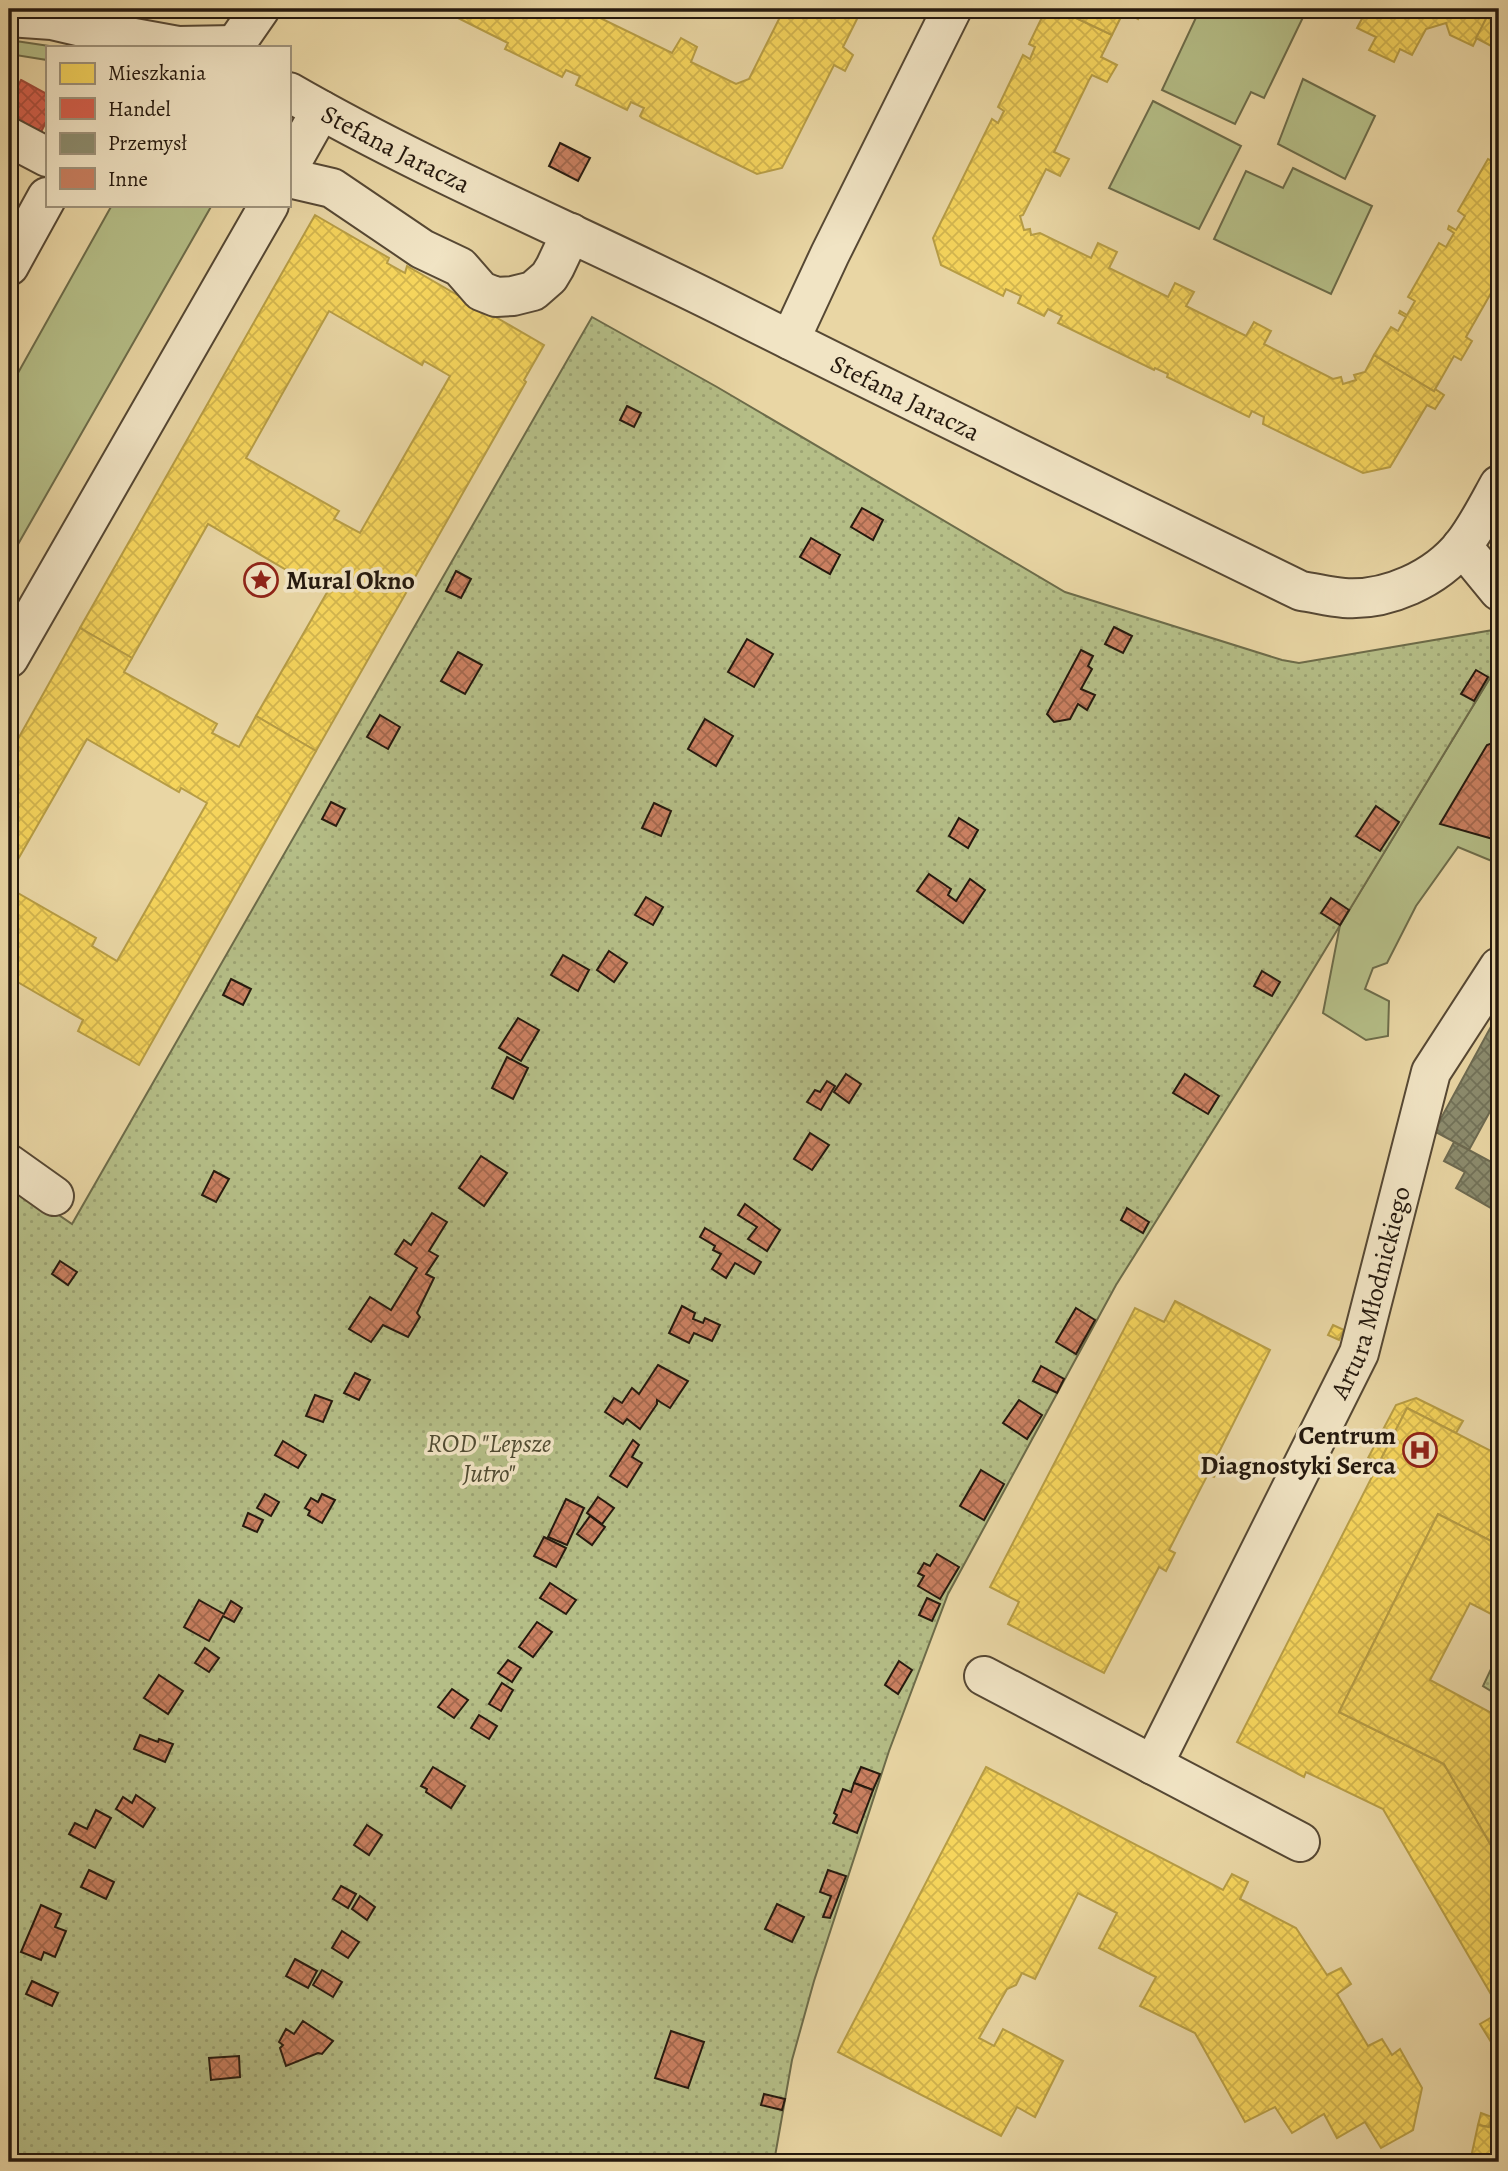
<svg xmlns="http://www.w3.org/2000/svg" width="1508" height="2171" viewBox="0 0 1508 2171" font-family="Alegreya,serif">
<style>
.grass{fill:#b5be87;stroke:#6d6c4a;stroke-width:2}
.park{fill:url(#park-dots);stroke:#6d6c4a;stroke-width:2}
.homes{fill:url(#homes-cross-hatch);stroke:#b79d45;stroke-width:2;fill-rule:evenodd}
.shops{fill:url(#shops-cross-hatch);stroke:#a14b3a;stroke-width:2}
.industry{fill:url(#industry-cross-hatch);stroke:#6d6a51;stroke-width:2}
.building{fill:url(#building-cross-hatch);stroke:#25190e;stroke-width:2}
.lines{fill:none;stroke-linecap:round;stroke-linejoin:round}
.minor-casing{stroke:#564834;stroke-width:42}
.minor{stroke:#f1e4c4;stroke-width:38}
.labels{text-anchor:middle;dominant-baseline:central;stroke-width:7;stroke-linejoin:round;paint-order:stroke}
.street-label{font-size:26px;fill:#25190e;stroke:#f1e4c4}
.poi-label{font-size:26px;font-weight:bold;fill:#25190e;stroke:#f1e4c4;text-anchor:start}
.park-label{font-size:26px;font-style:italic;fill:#504b32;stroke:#f1e4c4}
</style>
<defs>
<pattern id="park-dots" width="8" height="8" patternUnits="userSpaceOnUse" patternTransform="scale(1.75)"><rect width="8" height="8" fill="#b5be87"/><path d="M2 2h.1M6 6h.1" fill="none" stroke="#9ca373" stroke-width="1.8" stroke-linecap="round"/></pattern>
<pattern id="homes-cross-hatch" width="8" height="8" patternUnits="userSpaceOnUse" patternTransform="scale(1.75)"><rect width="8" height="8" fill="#f6d55c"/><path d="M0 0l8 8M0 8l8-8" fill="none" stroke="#d3b64f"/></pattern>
<pattern id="shops-cross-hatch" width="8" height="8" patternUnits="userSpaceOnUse" patternTransform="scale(1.75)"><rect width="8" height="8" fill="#d6604d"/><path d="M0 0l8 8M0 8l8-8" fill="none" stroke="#ad4e3e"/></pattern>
<pattern id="industry-cross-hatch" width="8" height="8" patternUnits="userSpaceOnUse" patternTransform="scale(1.75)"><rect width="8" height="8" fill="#8c8c6e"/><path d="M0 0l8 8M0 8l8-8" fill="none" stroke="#727259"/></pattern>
<pattern id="building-cross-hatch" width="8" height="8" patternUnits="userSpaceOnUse" patternTransform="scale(1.75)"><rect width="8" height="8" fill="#ca8061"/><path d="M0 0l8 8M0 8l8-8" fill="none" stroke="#a4684e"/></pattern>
</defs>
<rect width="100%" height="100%" fill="#e9d6a4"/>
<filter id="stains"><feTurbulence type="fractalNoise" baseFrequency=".00286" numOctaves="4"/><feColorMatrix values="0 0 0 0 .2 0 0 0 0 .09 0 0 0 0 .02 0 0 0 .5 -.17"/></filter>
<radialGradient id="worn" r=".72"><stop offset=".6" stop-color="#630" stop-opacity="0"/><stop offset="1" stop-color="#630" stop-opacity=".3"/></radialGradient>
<!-- grass -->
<g class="grass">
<path d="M1200,9H1307L1264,98L1251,92L1235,124L1162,90Z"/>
<path d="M9,40L56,47H47V60L9,54Z"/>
<path d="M1303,79L1375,116L1345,179L1278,144Z"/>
<path d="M1153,101L1241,146L1199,229L1109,188Z"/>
<path d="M1293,168L1372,206L1331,294L1214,239L1246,171L1283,188Z"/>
<path d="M112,205H212L9,560V389Z"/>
<path d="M1499,663V864L1458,847L1416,906L1387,963L1373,968L1365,989L1389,1001L1388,1036L1366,1040L1323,1013L1340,925Z"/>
</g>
<!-- park -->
<g class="park">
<path d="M592,317L717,387L1065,592L1282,660L1299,663L1499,629V663L1296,998L1116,1285L948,1594L889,1751L814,1981L792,2060L774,2162H9V1181L72,1224Z"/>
<path d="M1499,1652V1696L1483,1686Z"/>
</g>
<!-- homes -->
<g class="homes">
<path d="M452,9H599L596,16L672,53L681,38L697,47L691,62L736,84L749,79L784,9H862L843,47L853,55L845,71L834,65L782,168L757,174L642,118L640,116L644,108L631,102L627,110L576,85L580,76L566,70L562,77L505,49L508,43L454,16Z"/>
<path d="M1046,9H1057L1112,35L1101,57L1117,65L1107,82L1092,75L1089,80L1054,152L1069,159L1060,176L1046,169L1023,215L1020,216L1024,230L1030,229L1031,235L1040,233L1091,258L1098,243L1117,252L1109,268L1168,297L1175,283L1194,292L1186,306L1246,336L1254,322L1271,331L1264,344L1333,379L1341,377L1343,384L1356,380L1354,375L1365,372L1374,355L1434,391L1435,389L1444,395L1435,409L1427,405L1390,467L1363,473L1263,424L1264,417L1252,411L1249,417L1167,377L1168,374L1155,368L1154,370L1058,323L1062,316L1048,309L1044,316L1018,303L1021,296L1006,289L1003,296L941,265L933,238L992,119L998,123L1004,111L998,107L1023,55L1030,59L1035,47L1029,44Z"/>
<path d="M1057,9H1143L1138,19L1124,11L1112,35Z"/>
<path d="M1367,9H1491L1473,46L1450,35L1446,23L1426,29L1412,55L1400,49L1394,62L1369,50L1376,37L1357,28Z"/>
<path d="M1491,9H1499V50L1476,38Z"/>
<path d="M1499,156V279L1466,337L1472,341L1461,360L1454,356L1434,391L1374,355L1391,327L1398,331L1406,317L1399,313L1400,311L1407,315L1415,301L1408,297L1439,243L1446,247L1454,233L1448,229L1449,226L1456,230L1465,216L1458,211L1488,159L1496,163Z"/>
<path d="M315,215L389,258L387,263L405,273L407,266L544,345L524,380L526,382L316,751L256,716L329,589L303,574L300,578L208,524L132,658L80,628ZM329,311L422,365L424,361L450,376L360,533L334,519L339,511L246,458Z"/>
<path d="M80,628L132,658L124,672L217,724L212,733L239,747L256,716L316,751L139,1065L78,1031L83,1020L9,977V888L96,938L92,946L117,961L207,803L181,788L179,792L87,739L9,875V755Z"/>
<path d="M1175,1301L1270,1350L1217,1456L1223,1459L1214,1477L1208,1474L1169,1550L1175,1553L1166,1571L1159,1567L1104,1673L1008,1624L1019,1602L990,1587L1135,1308L1164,1322Z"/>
<path d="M1333,1325L1344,1330L1339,1340L1328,1335Z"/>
<path d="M1416,1398L1463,1421L1456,1433L1407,1408L1379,1463L1368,1458L1396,1405Z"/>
<path d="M1407,1408L1499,1455V1545L1438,1514L1339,1712L1444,1764L1499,1859V2008L1383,1809L1306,1772L1304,1777L1237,1742Z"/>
<path d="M1438,1514L1499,1545V1618L1470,1603L1430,1680L1499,1717V1859L1444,1764L1339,1712Z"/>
<path d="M986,1767L1223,1890L1232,1874L1248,1882L1240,1899L1296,1928L1327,1975L1341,1968L1351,1984L1337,1994L1368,2046L1382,2039L1392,2055L1400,2049L1422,2088L1413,2130L1381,2148L1365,2122L1337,2138L1324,2114L1292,2133L1275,2107L1245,2122L1195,2033L1140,2006L1156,1977L1099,1948L1117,1913L1078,1893L1035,1979L1022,1973L1016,1985L1007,1989L979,2038L994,2046L1003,2029L1063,2061L1035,2117L1017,2107L1001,2136L838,2052Z"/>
<path d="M1499,2013V2055L1480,2024Z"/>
<path d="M1481,2113L1492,2117L1489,2127L1478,2125Z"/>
<path d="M1492,2117L1499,2119V2162H1470L1478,2125L1489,2127Z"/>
</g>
<!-- shops -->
<path class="shops" d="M21,80L47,94V120L41,132L9,114V103Z"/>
<!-- industry -->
<g class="industry">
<path d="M1499,1012V1095L1469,1150L1434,1131Z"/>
<path d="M1454,1142L1499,1166V1193L1491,1208L1456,1188L1465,1172L1444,1161Z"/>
</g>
<!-- building -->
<g class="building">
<path d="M560,143L590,158L578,181L549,166Z"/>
<path d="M627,406L641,413L634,427L620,420Z"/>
<path d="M862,508L883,520L873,540L851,527Z"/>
<path d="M811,538L840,555L830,574L800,557Z"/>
<path d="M456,571L471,579L461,598L446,591Z"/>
<path d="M1114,627L1132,636L1123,653L1105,644Z"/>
<path d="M747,639L773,654L754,687L728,672Z"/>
<path d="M1081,650L1093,656L1088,666L1092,669L1081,689L1095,695L1087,710L1078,704L1070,719L1054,722L1047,714Z"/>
<path d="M458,652L482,665L465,694L441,681Z"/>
<path d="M1476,670L1488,677L1474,701L1461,694Z"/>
<path d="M380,715L400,727L388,749L367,737Z"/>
<path d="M705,719L733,736L716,766L688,749Z"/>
<path d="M1499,741V828L1493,839L1440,824L1487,745Z"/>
<path d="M331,802L345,809L336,826L322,819Z"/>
<path d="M654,803L671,811L661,836L642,828Z"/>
<path d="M1376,806L1399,822L1380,851L1356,836Z"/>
<path d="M959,818L978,830L968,848L949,836Z"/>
<path d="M929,874L951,889L948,895L956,901L970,879L985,890L963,923L917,891Z"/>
<path d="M646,897L663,907L653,925L635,915Z"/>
<path d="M1331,898L1349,910L1340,925L1321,913Z"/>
<path d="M609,951L627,963L614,982L597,970Z"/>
<path d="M563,955L589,970L578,991L551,975Z"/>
<path d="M1262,971L1280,982L1272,996L1254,986Z"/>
<path d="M231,979L251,989L243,1005L223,995Z"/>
<path d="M518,1018L539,1030L521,1061L499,1048Z"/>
<path d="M507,1057L528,1068L513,1099L492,1088Z"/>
<path d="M846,1074L861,1084L849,1103L834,1092Z"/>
<path d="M1185,1074L1219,1096L1208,1114L1173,1093Z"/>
<path d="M827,1081L835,1086L821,1110L807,1102L815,1090L820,1092Z"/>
<path d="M810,1133L829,1145L812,1170L794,1159Z"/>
<path d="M481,1156L507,1173L484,1206L459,1188Z"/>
<path d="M214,1171L229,1179L216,1202L202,1195Z"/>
<path d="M745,1204L780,1230L767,1251L748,1239L757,1227L738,1215Z"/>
<path d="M1127,1208L1149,1222L1143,1233L1121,1220Z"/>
<path d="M432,1213L447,1222L429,1251L438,1256L426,1274L434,1278L417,1313L420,1317L408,1337L383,1325L371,1342L349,1329L370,1297L391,1310L417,1268L395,1254L404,1240L411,1245Z"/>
<path d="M705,1228L761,1262L754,1274L735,1263L726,1278L712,1269L721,1254L713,1250L715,1246L700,1237Z"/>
<path d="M60,1261L77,1272L68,1285L52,1274Z"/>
<path d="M682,1306L695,1313L693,1319L703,1323L705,1318L720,1325L712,1341L694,1333L689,1343L669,1333Z"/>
<path d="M1076,1308L1095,1320L1076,1354L1056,1342Z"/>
<path d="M658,1365L688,1381L670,1408L657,1400V1404L640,1429L627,1419L623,1424L605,1412L614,1398L622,1403L632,1388L639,1394Z"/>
<path d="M1041,1366L1064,1379L1057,1393L1033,1381Z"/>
<path d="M355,1373L370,1380L359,1400L344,1393Z"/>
<path d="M315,1395L332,1401L323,1422L306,1416Z"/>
<path d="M1019,1400L1042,1415L1027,1439L1003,1423Z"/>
<path d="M633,1440L639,1445L632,1457L642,1463L627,1487L610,1476Z"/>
<path d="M283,1441L306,1455L298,1468L275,1455Z"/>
<path d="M981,1470L1004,1484L984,1520L960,1506Z"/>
<path d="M265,1494L279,1502L271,1516L257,1508Z"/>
<path d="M322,1494L335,1500L322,1523L308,1515L310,1511L305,1508L311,1498L318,1502Z"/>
<path d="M598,1497L614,1508L602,1524L587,1513Z"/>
<path d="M566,1499L584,1508L567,1545L548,1537Z"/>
<path d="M248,1513L263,1520L257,1532L243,1526Z"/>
<path d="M590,1516L605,1527L592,1545L577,1534Z"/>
<path d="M544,1537L566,1548L556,1567L534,1556Z"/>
<path d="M937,1554L959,1567L940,1599L918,1586L924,1576L918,1573L924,1563L930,1566Z"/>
<path d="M550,1583L576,1600L566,1614L540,1598Z"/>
<path d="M927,1598L940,1604L932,1621L919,1615Z"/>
<path d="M199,1600L224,1614L231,1601L242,1608L234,1622L223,1616L209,1641L184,1627Z"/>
<path d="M537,1622L552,1632L533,1657L519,1647Z"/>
<path d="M205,1648L219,1658L209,1672L195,1663Z"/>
<path d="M508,1660L521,1668L512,1682L498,1673Z"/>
<path d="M899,1661L912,1670L898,1694L885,1685Z"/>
<path d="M159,1675L183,1691L168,1714L144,1698Z"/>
<path d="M502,1683L513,1690L501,1711L489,1704Z"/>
<path d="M452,1689L468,1700L454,1718L438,1707Z"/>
<path d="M479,1715L497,1726L489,1739L471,1728Z"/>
<path d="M140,1735L158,1742L159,1739L173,1744L165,1762L134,1749Z"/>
<path d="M433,1767L465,1786L451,1808L426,1792L427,1789L421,1786Z"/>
<path d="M861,1767L880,1774L873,1790L854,1783Z"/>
<path d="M854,1783L873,1790L857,1833L833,1823L837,1815L834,1813L843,1789L851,1792Z"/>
<path d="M136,1795L155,1808L143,1827L116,1809L123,1797L132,1803Z"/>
<path d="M96,1810L111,1818L95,1848L69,1834L75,1823L87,1829Z"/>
<path d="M367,1825L382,1835L369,1855L354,1845Z"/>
<path d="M89,1870L114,1882L106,1899L81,1887Z"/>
<path d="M828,1870L846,1876L830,1918L823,1917L831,1896L820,1892Z"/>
<path d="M341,1886L356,1894L348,1908L333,1899Z"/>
<path d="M360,1896L375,1907L367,1920L352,1909Z"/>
<path d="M777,1904L804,1917L792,1942L765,1929Z"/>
<path d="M41,1905L61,1914L55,1927L66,1931L55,1957L44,1952L41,1960L21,1952Z"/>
<path d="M342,1931L359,1942L348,1958L332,1948Z"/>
<path d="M295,1959L317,1971L308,1988L286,1976Z"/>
<path d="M322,1970L342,1982L333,1997L313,1985Z"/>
<path d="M32,1981L58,1993L52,2006L26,1994Z"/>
<path d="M303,2021L333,2041L322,2054L318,2053L286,2066L280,2048L283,2045L279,2042L286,2029L294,2034Z"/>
<path d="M671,2031L704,2042L688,2088L655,2078Z"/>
<path d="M239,2056L240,2077L211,2080L209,2058Z"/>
<path d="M764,2094L785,2099L782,2110L761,2105Z"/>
</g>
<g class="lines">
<!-- minor casing -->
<g class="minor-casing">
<g id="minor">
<path d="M9,17L52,20L112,34L178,46L235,45L237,47"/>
<path d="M235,45L260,9"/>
<path id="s1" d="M289,92C433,175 588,238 736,313C924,408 1113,499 1301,591C1315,593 1330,597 1344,598C1387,601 1436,579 1463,545C1477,527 1488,505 1499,485"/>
<path d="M9,137L47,157"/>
<path d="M289,167L321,110"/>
<path d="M289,178L332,188L422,249L460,267L481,291L496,297L513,296L533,291L549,277L555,267L571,233"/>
<path d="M9,266L47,197"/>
<path d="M790,340L830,254L952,9"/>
<path d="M1462,546L1499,591"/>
<path d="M9,658L269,205"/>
<path d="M9,1164L54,1196"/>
<path d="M984,1676L1300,1842"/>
<path id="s2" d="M1153,1765L1359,1353L1431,1072L1499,967"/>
</g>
</g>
<!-- minor -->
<use href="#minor" class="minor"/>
</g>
<!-- icons -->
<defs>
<g id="sight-ring" transform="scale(1.75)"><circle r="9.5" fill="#f1e4c4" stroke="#8f2418" stroke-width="1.5"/><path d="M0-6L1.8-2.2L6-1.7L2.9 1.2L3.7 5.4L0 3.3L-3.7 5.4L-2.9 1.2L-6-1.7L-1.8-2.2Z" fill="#8f2418"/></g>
<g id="hospital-ring" transform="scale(1.75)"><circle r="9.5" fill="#f1e4c4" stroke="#8f2418" stroke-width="1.5"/><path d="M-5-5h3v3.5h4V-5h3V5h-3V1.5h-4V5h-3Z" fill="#8f2418"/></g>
</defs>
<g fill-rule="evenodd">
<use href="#sight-ring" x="261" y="580"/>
<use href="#hospital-ring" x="1420" y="1450"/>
</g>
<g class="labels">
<!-- street labels -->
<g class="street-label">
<text stroke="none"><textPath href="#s1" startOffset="121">Stefana Jaracza</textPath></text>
<text stroke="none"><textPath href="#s1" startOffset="688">Stefana Jaracza</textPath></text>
<text stroke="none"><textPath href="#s2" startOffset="522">Artura Młodnickiego</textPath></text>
</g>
<!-- poi labels -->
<g class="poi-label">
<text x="286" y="580">Mural Okno</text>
<text x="1396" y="1435" text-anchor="end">Centrum<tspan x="1396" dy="30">Diagnostyki Serca</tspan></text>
</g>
<!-- park labels -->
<g class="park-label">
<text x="489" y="1443">ROD "Lepsze<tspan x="489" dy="30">Jutro"</tspan></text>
</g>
</g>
<!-- margin -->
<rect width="1508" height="2171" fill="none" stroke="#e9d6a4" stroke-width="35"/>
<rect x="10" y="10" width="1487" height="2150" fill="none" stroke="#25190e" stroke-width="3.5"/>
<rect x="18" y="18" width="1473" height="2136" fill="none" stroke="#25190e" stroke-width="2"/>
<!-- legend -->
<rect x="46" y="46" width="245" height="161" fill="#f1e4c4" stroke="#9f937b" stroke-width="2"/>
<rect x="60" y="63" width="35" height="21" fill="#f6d55c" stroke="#9f937b" stroke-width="2"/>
<text x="108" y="80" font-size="21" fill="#25190e">Mieszkania</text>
<rect x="60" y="98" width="35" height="21" fill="#d6604d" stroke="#9f937b" stroke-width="2"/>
<text x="108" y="116" font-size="21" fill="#25190e">Handel</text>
<rect x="60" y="133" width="35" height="21" fill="#8c8c6e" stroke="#9f937b" stroke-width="2"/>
<text x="108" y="150" font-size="21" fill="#25190e">Przemysł</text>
<rect x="60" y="168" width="35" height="21" fill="#ca8061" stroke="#9f937b" stroke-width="2"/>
<text x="108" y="186" font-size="21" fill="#25190e">Inne</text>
<rect width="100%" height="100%" filter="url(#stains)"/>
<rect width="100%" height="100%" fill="url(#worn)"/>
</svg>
